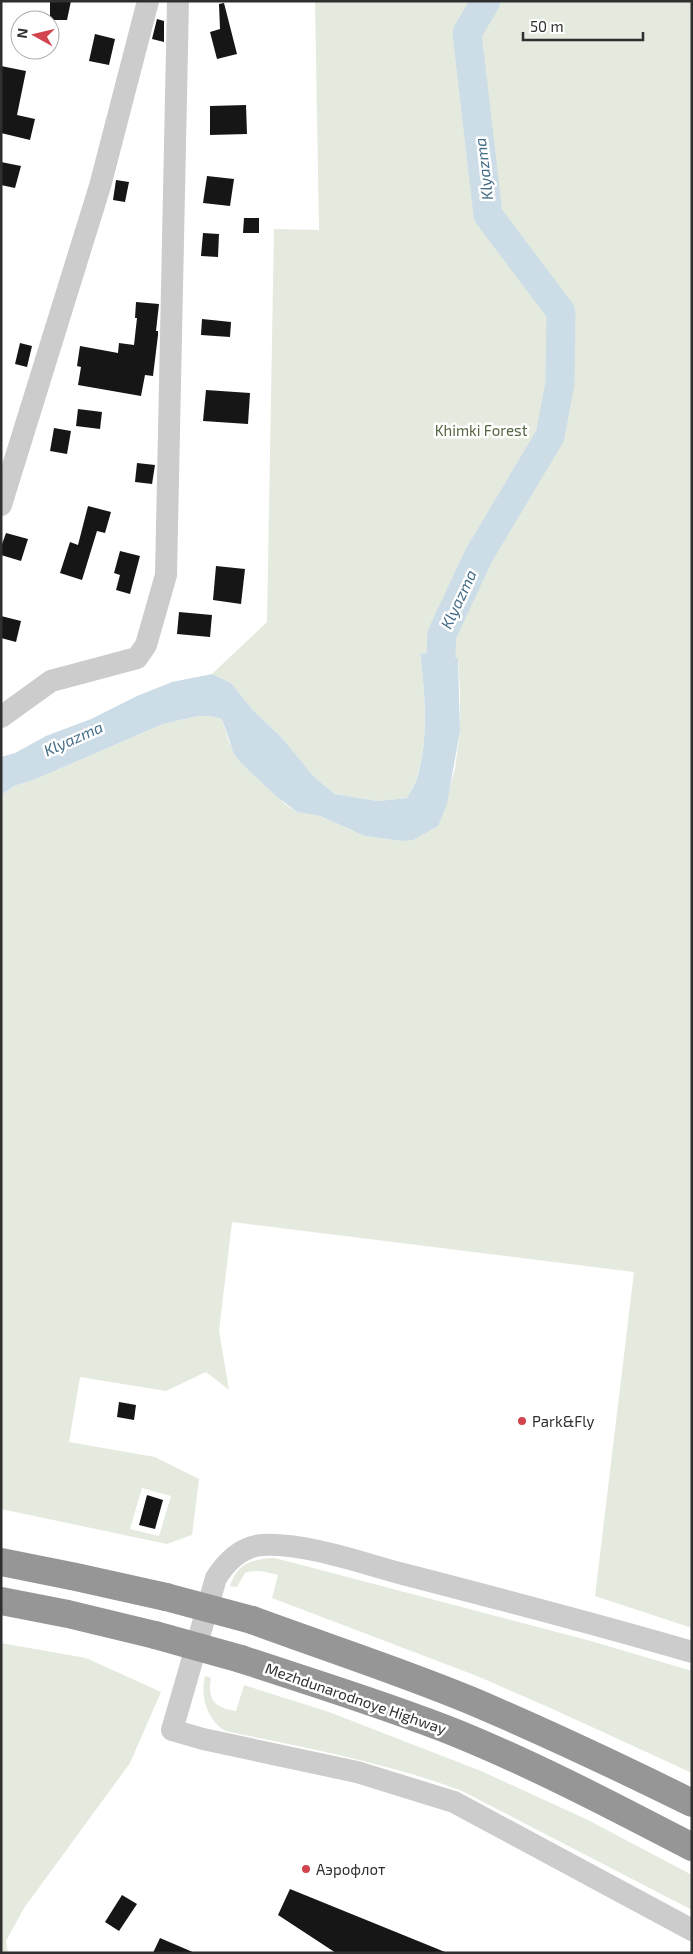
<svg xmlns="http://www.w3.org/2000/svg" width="693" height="1954" viewBox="0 0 693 1954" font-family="'Exo 2',sans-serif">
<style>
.green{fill:#e5eade;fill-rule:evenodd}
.water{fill:#ccdde8}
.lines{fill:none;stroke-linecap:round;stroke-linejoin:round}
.river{stroke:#ccdde8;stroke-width:29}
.building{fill:#161616}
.minor{stroke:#ccc;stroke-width:22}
.highway{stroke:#969696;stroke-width:28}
.highway-bridge{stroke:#969696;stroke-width:28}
.poi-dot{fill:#d2454f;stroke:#fff;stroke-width:2}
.labels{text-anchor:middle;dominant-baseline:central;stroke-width:5;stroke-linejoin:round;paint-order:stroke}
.park-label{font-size:15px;fill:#526641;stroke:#fff}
.poi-label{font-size:15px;fill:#2f2f2f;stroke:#fff;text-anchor:start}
.street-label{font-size:15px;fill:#2f2f2f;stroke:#fff}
.water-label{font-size:16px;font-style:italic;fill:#456e88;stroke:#fff}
</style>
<rect width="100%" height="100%" fill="#fff"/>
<!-- green -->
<g class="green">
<path d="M315,1H692V1628L595,1596L634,1272L232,1222L219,1331L229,1390L206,1372L166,1391L80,1377L69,1442L155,1457L199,1479L192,1535L167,1544L1,1509V795L14,786L36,779L163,724L198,716H210L222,719L229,742L241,763L286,805L297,812L320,816L365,836L401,841L449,791L455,768L460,731V693L458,658L420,653C425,691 429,741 417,777C415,785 410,792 407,798L378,801L335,794L314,777L283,739L252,709L231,683L212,674L267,622L274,229L319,230ZM142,1488L171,1496L159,1536L130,1529Z"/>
<path d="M275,1558L591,1641L692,1671V1773L557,1711L477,1676L272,1598L278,1575C266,1572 257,1569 245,1573L237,1587L230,1586C237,1563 252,1559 275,1558Z"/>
<path d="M1,1643L86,1658L161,1692L130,1763L24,1908L6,1941L8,1953H1Z"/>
<path d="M205,1676L211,1678C207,1700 215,1708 236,1711L244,1685L329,1712L481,1771L588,1820L692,1875V1910L462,1791C386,1762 305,1748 226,1731C207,1721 200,1696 205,1676Z"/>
</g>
<!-- water -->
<path class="water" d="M420,653L458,658L460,731L447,804L438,826L413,840L401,841L365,836L320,816L297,812L277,797L241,763L234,754L222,719L210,716H198L163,724L36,779L14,786L1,795V757L15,753L46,736L91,719L137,696L172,682L212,674L231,683L252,709L283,739L314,777L335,794L378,801L407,798C410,792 415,785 417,778C429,741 425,691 420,653Z"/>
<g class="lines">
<!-- river -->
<path class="river" d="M439,694L442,634L479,555L550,436L560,383L561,312L488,215L467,33L486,1"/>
</g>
<!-- building -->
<g class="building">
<path d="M50,1H71L67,20H50Z"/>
<path d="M224,3L237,54L217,59L210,32L220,29L219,4Z"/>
<path d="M157,19L164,21V42L152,39Z"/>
<path d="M95,34L115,39L109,65L89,61Z"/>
<path d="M1,66L26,71L17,115L35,119L30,140L1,133Z"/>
<path d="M246,105L247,134L210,135V106Z"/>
<path d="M1,162L21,166L15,188L1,185Z"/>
<path d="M207,176L234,179L230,206L203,203Z"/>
<path d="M116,180L129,182L125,202L113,200Z"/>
<path d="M244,218H259V233H243Z"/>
<path d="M203,233L219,234L218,257L201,256Z"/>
<path d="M136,302L159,304L156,331H158V335L153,376L145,375L141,396L78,385L81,367L77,366L80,346L118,353L119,343L134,345L137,318H135Z"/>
<path d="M202,319L231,322L230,337L201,335Z"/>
<path d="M20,343L32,346L27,367L15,364Z"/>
<path d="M206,390L250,393L248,424L203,421Z"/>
<path d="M78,409L102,412L100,429L76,426Z"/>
<path d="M54,428L71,431L67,454L50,451Z"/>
<path d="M137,463L155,465L152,484L135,482Z"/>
<path d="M88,506L111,512L105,533L97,531L82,580L60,573L70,542L78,545Z"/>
<path d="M6,533L28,539L21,561L1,555V547Z"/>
<path d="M120,551L140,556L130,594L116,590L120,575L114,573Z"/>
<path d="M216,566L245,569L241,604L213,600Z"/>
<path d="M179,612L212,615L210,637L177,634Z"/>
<path d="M1,616L21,621L16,642L1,638Z"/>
<path d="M119,1402L136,1405L134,1420L117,1417Z"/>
<path d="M147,1495L163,1500L155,1529L139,1525Z"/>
<path d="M290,1889L445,1952V1953H336L278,1915Z"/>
<path d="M122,1895L137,1904L119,1931L105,1922Z"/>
<path d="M160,1938L195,1953H153Z"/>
</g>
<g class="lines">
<!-- minor -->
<g class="minor">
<path d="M1,505L100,186L148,1"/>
<path d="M1,717L51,681L137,658L146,645L166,575L178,1"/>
<path d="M692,1652C596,1624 500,1599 403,1574C361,1563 306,1543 263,1545C242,1546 226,1562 216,1578L172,1730L203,1739L357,1772L454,1802L692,1930"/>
</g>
<!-- highway -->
<g class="highway">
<path d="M1,1562L76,1577L166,1597"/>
<path d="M1,1601L68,1614L155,1635"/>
<path d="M252,1620C325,1647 400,1671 472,1701C547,1733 619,1767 692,1803"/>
<path d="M241,1659C313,1683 386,1705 456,1733C537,1766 615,1807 692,1847"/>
</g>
<!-- highway-bridge -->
<g class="highway-bridge">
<path d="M166,1597L252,1620"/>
<path d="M155,1635L241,1659"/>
</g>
</g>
<!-- markers -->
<g class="poi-dot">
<circle cx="522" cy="1421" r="5"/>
<circle cx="306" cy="1869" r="5"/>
</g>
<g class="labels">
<!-- park labels -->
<g class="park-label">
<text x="481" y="430">Khimki Forest</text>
</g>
<!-- poi labels -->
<g class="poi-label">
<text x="532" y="1421">Park&amp;Fly</text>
<text x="316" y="1869">Аэрофлот</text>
</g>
<!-- street labels -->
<g class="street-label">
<text transform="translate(356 1698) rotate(19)">Mezhdunarodnoye Highway</text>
</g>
<!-- water labels -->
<g class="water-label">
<text transform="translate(483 169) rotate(-97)">Klyazma</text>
<text transform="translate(458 599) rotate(-65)">Klyazma</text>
<text transform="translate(73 738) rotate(-24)">Klyazma</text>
</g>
</g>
<!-- border -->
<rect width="693" height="1954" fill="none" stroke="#2f2f2f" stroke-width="5"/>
<!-- north arrow -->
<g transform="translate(35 35) rotate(278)"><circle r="24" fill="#ffffff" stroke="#acacac"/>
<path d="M0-4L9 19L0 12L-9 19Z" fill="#d2454f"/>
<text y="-8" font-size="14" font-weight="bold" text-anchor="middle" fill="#2f2f2f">N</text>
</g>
<!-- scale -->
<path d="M523 32v8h120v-8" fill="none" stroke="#2f2f2f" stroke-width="2.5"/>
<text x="530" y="32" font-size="15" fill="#2f2f2f" stroke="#ffffff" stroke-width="4" paint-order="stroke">50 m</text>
</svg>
